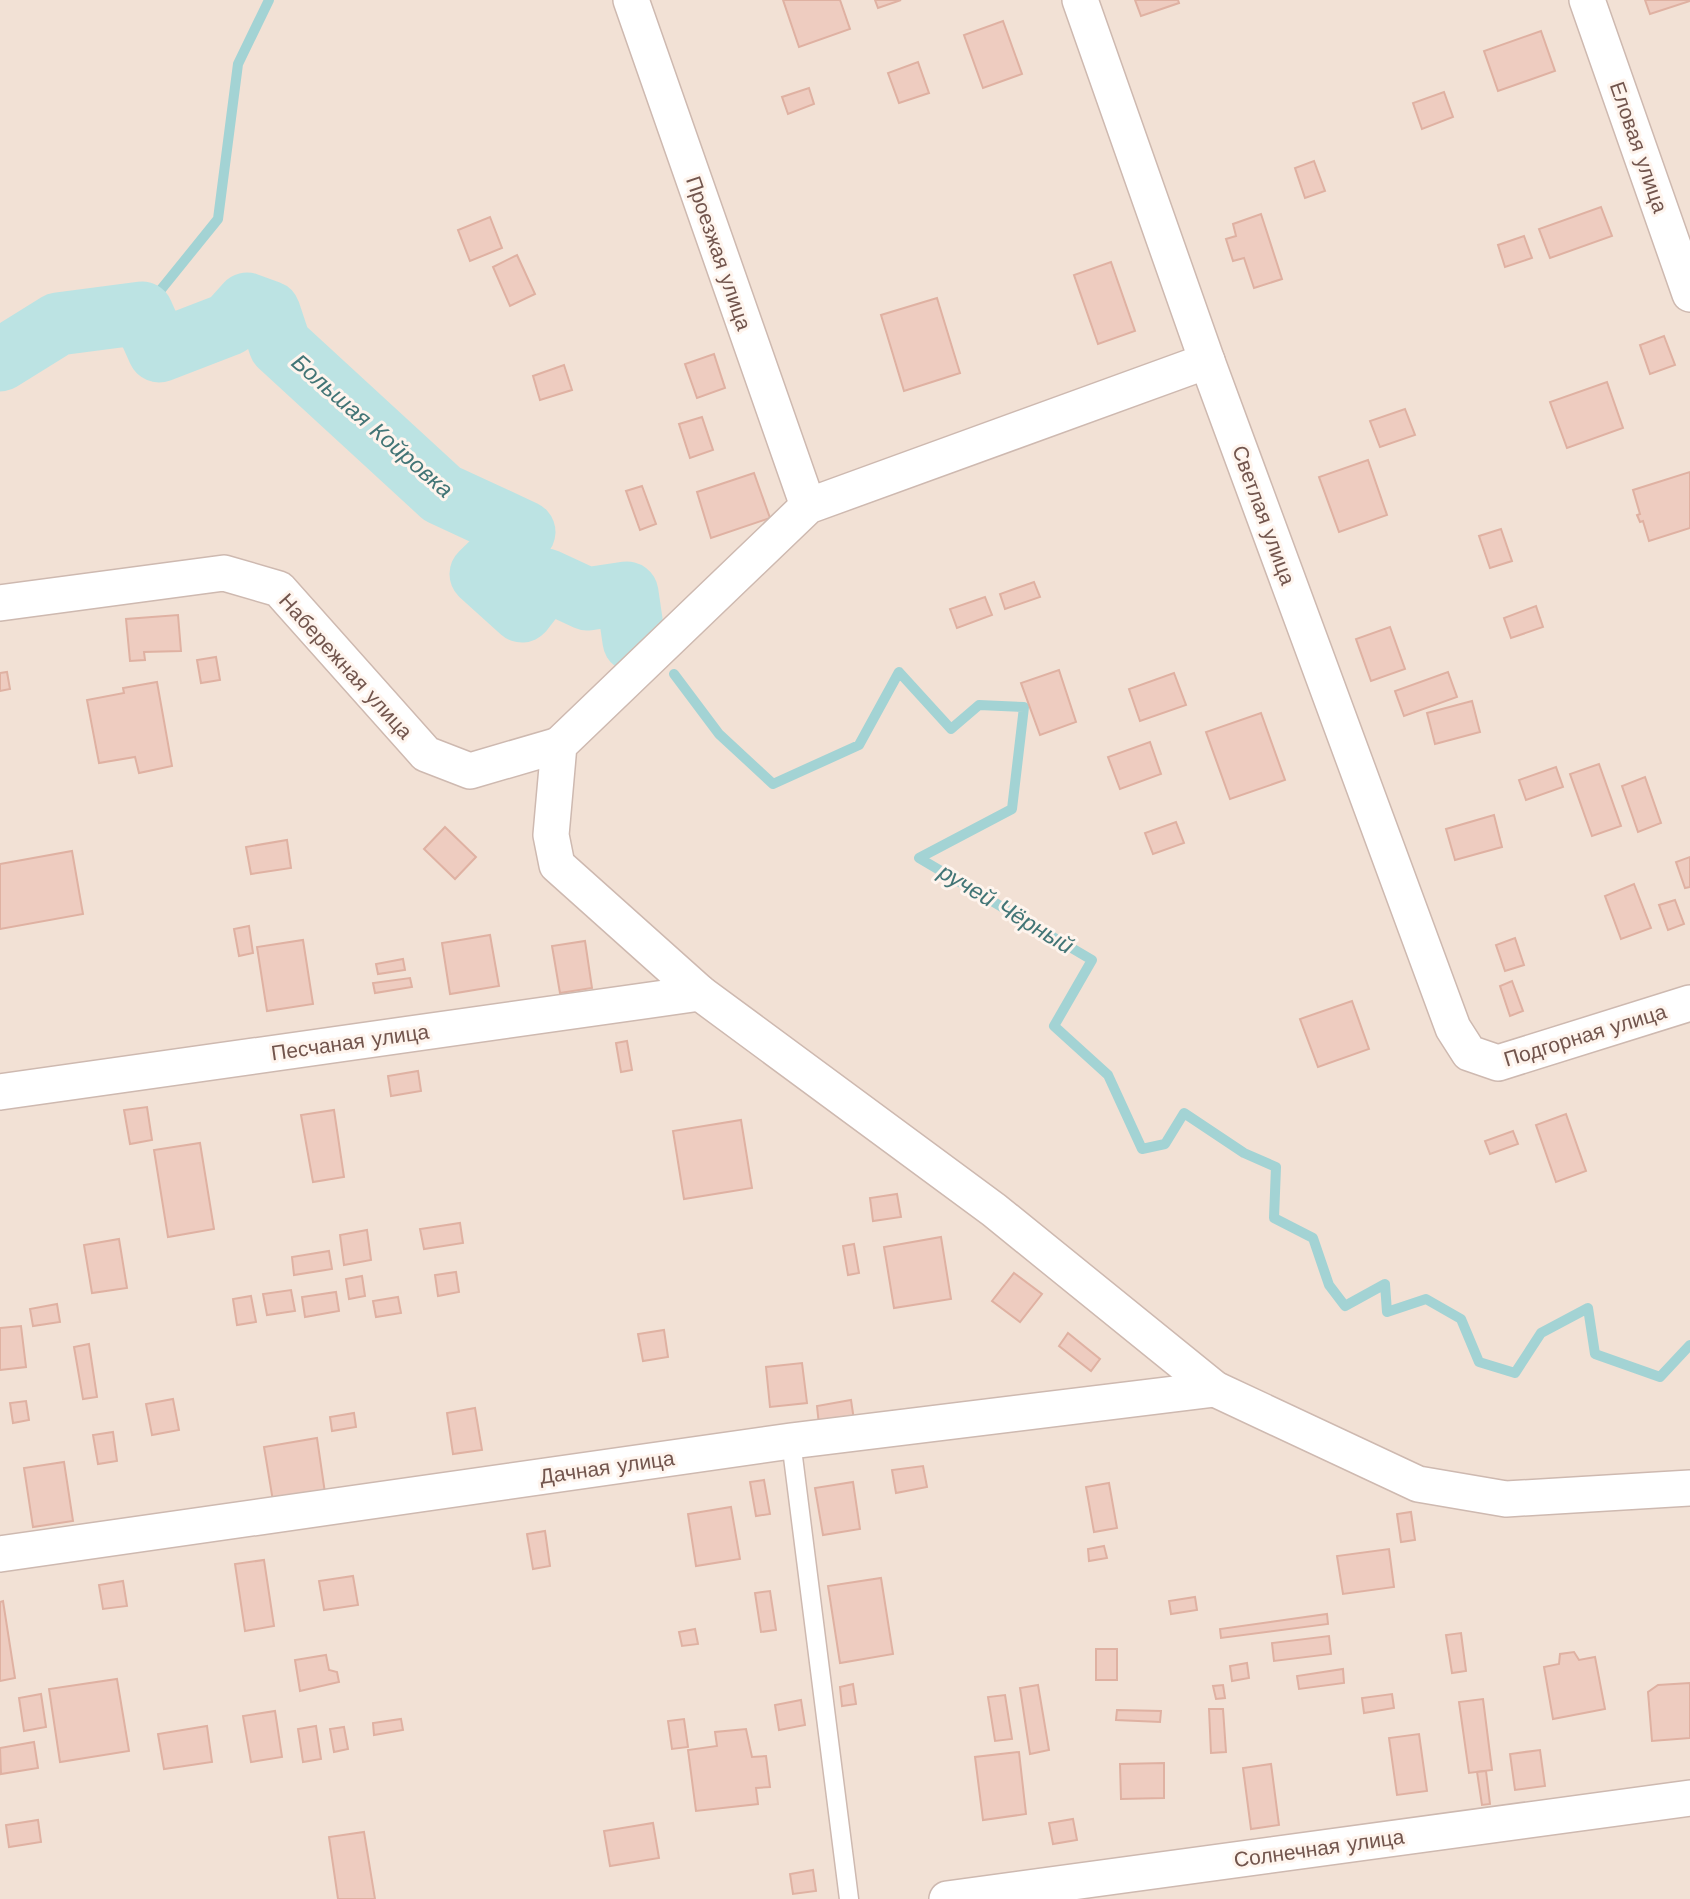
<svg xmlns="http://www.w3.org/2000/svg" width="1690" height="1899" viewBox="0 0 1690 1899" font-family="'Work Sans',sans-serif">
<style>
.residential{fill:#f2e1d5}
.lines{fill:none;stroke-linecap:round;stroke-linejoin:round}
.stream{stroke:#a3d3d4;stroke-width:10}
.river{stroke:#bce3e3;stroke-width:63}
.building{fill:#eeccc0;stroke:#dfb1a2;stroke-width:2}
.lane-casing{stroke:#ceb9b0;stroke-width:21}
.street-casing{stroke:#ceb9b0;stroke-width:38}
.lane{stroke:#fff;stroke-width:18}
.street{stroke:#fff;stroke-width:35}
.labels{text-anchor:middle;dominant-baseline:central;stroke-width:6;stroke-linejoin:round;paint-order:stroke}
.street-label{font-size:21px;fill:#72554d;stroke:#fef4ed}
.water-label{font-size:23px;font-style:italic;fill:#427576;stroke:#fef4ed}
</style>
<rect width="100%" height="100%" fill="#fbf0e7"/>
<!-- residential -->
<rect class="residential" x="0" y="0" width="1690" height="1899"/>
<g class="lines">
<!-- stream -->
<g class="stream">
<path d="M142,313L218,219L238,64L269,0"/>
<path d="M674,674L719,734L773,784L859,745L899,672L951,729L979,705L1024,707L1012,809L919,858L1092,960L1054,1026L1108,1075L1142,1149L1165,1144L1184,1113L1244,1153L1276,1167L1274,1218L1313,1238L1329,1285L1345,1306L1385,1284L1387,1312L1426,1299L1461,1319L1479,1362L1515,1373L1541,1333L1588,1308L1595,1354L1660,1377L1690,1345"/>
</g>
<!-- river -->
<path class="river" d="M0,360L58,324L142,313L159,351L229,324L247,304L269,312L280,345L442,494L524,532L481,574L522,611L546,580L587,599L627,593L634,641"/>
</g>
<!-- building -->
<g class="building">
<path d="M783,0H840L850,29L799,47Z"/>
<path d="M875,0H901L878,8Z"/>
<path d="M1135,0H1178L1179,3L1141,16Z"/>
<path d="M1645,0H1690V1L1650,14Z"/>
<path d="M1003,21L1022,74L983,88L964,35Z"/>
<path d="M1541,31L1555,71L1498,91L1484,51Z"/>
<path d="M918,62L929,93L899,103L888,73Z"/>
<path d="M809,88L814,104L788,114L782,97Z"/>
<path d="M1444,92L1453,117L1422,129L1413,103Z"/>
<path d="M1314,161L1325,191L1305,198L1295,168Z"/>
<path d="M1601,207L1612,236L1550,258L1539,229Z"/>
<path d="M1261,214L1282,279L1254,288L1244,258L1233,261L1226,239L1236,236L1233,224Z"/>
<path d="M490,217L502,248L470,261L458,230Z"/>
<path d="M1524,236L1532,258L1505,267L1498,245Z"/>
<path d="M517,255L535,294L510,306L493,267Z"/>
<path d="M1111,262L1135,331L1098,344L1074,275Z"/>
<path d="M937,298L960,373L904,391L881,315Z"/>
<path d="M1664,336L1675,365L1650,374L1640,345Z"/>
<path d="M714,354L725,388L697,398L685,364Z"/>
<path d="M564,365L572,390L540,400L533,376Z"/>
<path d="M1607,382L1623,428L1567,448L1550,402Z"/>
<path d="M1405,409L1415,435L1380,447L1370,421Z"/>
<path d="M702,417L713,450L690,458L679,424Z"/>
<path d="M1368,460L1387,515L1339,532L1319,477Z"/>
<path d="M1690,472V528L1649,541L1643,521L1640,522L1637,515L1640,514L1633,490Z"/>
<path d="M754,473L770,518L711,538L697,492Z"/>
<path d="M642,486L656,524L640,530L626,491Z"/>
<path d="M1501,529L1512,561L1490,568L1479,536Z"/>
<path d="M1034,582L1040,597L1005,609L1000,594Z"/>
<path d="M985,597L992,615L957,628L950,609Z"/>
<path d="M1536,606L1543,627L1511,638L1504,618Z"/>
<path d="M178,615L181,651L144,652L145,660L130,661L126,619Z"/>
<path d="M1390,627L1405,669L1371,681L1356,639Z"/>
<path d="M216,657L220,680L201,683L197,660Z"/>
<path d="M1059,670L1076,722L1040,735L1021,683Z"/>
<path d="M7,672L10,689L0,691V673Z"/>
<path d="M1448,672L1457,697L1404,716L1395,691Z"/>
<path d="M1174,673L1186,705L1140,721L1129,689Z"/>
<path d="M157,682L172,766L139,773L135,757L99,763L87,700L124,693L123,688Z"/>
<path d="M1472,701L1480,732L1435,744L1427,713Z"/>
<path d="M1261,713L1285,780L1230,799L1206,732Z"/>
<path d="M1150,742L1161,774L1120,789L1108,757Z"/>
<path d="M1599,764L1621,826L1592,836L1570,774Z"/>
<path d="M1556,767L1563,787L1526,800L1519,780Z"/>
<path d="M1645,777L1661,823L1638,832L1622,786Z"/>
<path d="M1494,815L1502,847L1455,860L1446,829Z"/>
<path d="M1176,822L1184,843L1153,854L1145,833Z"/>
<path d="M445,827L476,857L455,879L424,849Z"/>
<path d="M287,840L291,868L251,874L246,847Z"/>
<path d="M72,851L83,914L0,929V864Z"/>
<path d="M1690,857V887L1685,888L1676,862Z"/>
<path d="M1634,884L1651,928L1621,939L1605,896Z"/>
<path d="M1675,900L1684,924L1668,930L1659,905Z"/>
<path d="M249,926L253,953L239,956L234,929Z"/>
<path d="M490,935L499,986L450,994L442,943Z"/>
<path d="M1515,938L1524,965L1505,971L1496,945Z"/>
<path d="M303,940L313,1004L267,1011L257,947Z"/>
<path d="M585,941L592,988L560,993L552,946Z"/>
<path d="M403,959L405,970L378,974L376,964Z"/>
<path d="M410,978L412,987L375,993L373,983Z"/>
<path d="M1512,981L1523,1011L1510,1016L1500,986Z"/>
<path d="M1352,1001L1369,1049L1318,1067L1300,1019Z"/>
<path d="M627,1041L632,1070L621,1072L616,1043Z"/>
<path d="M418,1071L421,1091L391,1096L388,1076Z"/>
<path d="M147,1107L152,1140L130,1144L124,1110Z"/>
<path d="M334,1110L344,1177L313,1182L301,1115Z"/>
<path d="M1566,1114L1586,1171L1556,1182L1536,1125Z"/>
<path d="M741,1120L752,1188L684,1199L673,1131Z"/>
<path d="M1513,1131L1518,1144L1490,1154L1485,1141Z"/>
<path d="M200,1143L214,1229L168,1237L154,1150Z"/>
<path d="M897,1194L901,1217L873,1221L870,1198Z"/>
<path d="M460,1223L463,1243L424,1249L420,1229Z"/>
<path d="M367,1230L371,1260L344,1265L340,1235Z"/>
<path d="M941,1237L951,1299L894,1308L884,1247Z"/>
<path d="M119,1239L127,1288L92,1293L84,1245Z"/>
<path d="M854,1244L859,1273L848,1275L843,1246Z"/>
<path d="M329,1251L332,1269L294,1275L292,1257Z"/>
<path d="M456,1272L459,1292L438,1296L435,1275Z"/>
<path d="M1014,1273L1042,1294L1020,1322L992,1301Z"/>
<path d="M362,1276L365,1296L349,1299L346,1279Z"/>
<path d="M291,1290L295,1311L267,1315L263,1294Z"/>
<path d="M336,1292L339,1311L305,1317L302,1297Z"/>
<path d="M251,1296L256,1322L237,1325L233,1299Z"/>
<path d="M398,1297L401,1313L376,1317L373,1301Z"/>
<path d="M57,1304L60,1322L33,1326L30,1309Z"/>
<path d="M21,1326L26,1367L0,1370V1328Z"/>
<path d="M664,1330L668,1357L643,1361L638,1334Z"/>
<path d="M1068,1333L1100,1359L1091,1371L1059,1346Z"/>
<path d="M89,1344L97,1397L83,1399L74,1347Z"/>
<path d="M802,1363L807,1403L770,1407L766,1367Z"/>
<path d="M173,1399L179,1430L152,1435L146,1404Z"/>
<path d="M851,1400L854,1420L819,1425L817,1406Z"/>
<path d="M26,1401L29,1420L13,1423L10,1403Z"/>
<path d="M475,1408L482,1450L453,1454L447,1413Z"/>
<path d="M354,1413L356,1427L332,1431L330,1417Z"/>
<path d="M113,1432L117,1461L98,1464L93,1435Z"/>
<path d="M317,1438L325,1493L273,1501L264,1447Z"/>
<path d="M64,1462L73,1521L33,1527L24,1468Z"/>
<path d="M923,1466L927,1487L896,1493L892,1470Z"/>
<path d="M764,1480L770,1514L756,1516L750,1482Z"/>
<path d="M853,1482L860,1529L823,1535L815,1488Z"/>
<path d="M1109,1483L1117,1528L1094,1532L1086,1487Z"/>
<path d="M731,1507L740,1559L696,1566L688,1514Z"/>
<path d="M1411,1512L1415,1540L1401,1542L1397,1514Z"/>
<path d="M545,1531L550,1566L533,1569L527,1534Z"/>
<path d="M1104,1546L1107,1558L1089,1561L1088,1549Z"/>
<path d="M1389,1549L1394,1587L1343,1594L1337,1556Z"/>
<path d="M264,1560L274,1626L245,1631L235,1564Z"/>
<path d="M353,1576L358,1605L324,1610L319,1581Z"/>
<path d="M881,1578L893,1654L840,1663L828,1586Z"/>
<path d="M123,1581L127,1606L103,1609L99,1585Z"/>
<path d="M770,1591L776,1630L761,1632L755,1593Z"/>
<path d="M1195,1597L1197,1610L1171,1614L1169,1601Z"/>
<path d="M3,1601L15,1678L0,1681V1602Z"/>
<path d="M1327,1614L1328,1624L1221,1638L1220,1629Z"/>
<path d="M695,1629L698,1644L682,1646L679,1632Z"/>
<path d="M1461,1633L1466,1671L1452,1673L1446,1635Z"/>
<path d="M1329,1636L1331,1654L1274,1661L1272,1643Z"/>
<rect x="1096" y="1649" width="21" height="31"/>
<path d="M1574,1652L1579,1660L1595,1657L1605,1709L1553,1719L1544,1667L1559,1664L1560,1654Z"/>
<path d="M326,1655L329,1670L337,1672L339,1682L300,1691L295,1660Z"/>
<path d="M1247,1663L1249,1678L1232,1681L1230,1666Z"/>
<path d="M1343,1669L1344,1683L1299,1689L1297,1676Z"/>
<path d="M117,1679L129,1751L60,1762L49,1689Z"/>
<path d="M1690,1683V1738L1652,1741L1648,1692L1658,1685Z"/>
<path d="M853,1684L856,1704L842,1706L840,1687Z"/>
<path d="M1038,1685L1049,1750L1030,1754L1020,1688Z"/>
<path d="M1223,1685L1225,1698L1216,1699L1213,1686Z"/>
<path d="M41,1694L46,1727L24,1731L19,1698Z"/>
<path d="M1392,1694L1394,1708L1364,1713L1362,1698Z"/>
<path d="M1005,1695L1012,1739L995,1741L988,1697Z"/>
<path d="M1483,1699L1492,1770L1469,1773L1459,1702Z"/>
<path d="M801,1700L805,1725L779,1730L775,1705Z"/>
<path d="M1209,1709H1223L1226,1752L1211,1753Z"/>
<path d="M1117,1710L1161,1711L1160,1722L1116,1720Z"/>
<path d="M275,1711L282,1757L251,1762L243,1716Z"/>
<path d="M401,1719L403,1730L374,1735L373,1723Z"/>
<path d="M684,1719L688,1747L672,1749L668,1721Z"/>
<path d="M207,1726L212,1762L164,1769L158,1734Z"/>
<path d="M316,1726L321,1759L303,1762L298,1729Z"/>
<path d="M344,1727L348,1749L334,1752L330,1729Z"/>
<path d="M746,1729L752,1757L766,1756L770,1787L756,1788L758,1804L696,1811L688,1750L717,1746L715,1732Z"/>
<path d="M1419,1734L1427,1791L1397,1795L1389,1738Z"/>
<path d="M34,1742L38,1768L1,1774L0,1748Z"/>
<path d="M1540,1750L1545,1786L1515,1790L1510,1754Z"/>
<path d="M1019,1752L1026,1814L983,1820L975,1757Z"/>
<path d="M1164,1763V1798L1121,1799L1120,1764Z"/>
<path d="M1271,1764L1279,1825L1251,1829L1243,1768Z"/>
<path d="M1486,1771L1490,1804L1482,1805L1477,1772Z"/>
<path d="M1073,1819L1077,1840L1053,1844L1049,1823Z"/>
<path d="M38,1820L41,1842L9,1847L6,1825Z"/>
<path d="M653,1823L659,1858L610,1866L604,1831Z"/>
<path d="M364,1832L375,1899H338L329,1837Z"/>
<path d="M813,1870L816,1891L793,1894L790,1874Z"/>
</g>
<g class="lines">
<!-- lane casing -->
<g class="lane-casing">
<path id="lane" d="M791,1441L849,1899"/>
</g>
<!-- street casing -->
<g class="street-casing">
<g id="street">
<path d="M631,0L808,506"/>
<path d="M1080,0L1207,361L1453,1028L1469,1053L1498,1063L1690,1003"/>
<path d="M1587,0L1690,294"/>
<path d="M1207,361L808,506L559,745L551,835L557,865L700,993L994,1210L1215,1389L1418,1484L1506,1499L1690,1488"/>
<path d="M0,603L224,573L279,589L426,754L470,771L559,745"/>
<path d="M0,1092L700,993"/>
<path d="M0,1554L791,1441L1215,1389"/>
<path d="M947,1899L1690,1798"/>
</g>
</g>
<!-- lane -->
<use href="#lane" class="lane"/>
<!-- street -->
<use href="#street" class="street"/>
</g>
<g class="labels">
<!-- street labels -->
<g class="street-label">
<text transform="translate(1639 147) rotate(71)">Еловая улица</text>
<text transform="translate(719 253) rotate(71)">Проезжая улица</text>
<text transform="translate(1264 515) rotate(70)">Светлая улица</text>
<text transform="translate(346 666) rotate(48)">Набережная улица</text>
<text transform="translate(1585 1035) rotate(-17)">Подгорная улица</text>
<text transform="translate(350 1042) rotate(-8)">Песчаная улица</text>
<text transform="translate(607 1467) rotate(-8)">Дачная улица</text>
<text transform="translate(1319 1848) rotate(-8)">Солнечная улица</text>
</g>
<!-- water labels -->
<g class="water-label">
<text transform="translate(372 426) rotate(41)">Большая Койровка</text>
<text transform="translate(1006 909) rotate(31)">ручей Чёрный</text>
</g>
</g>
</svg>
